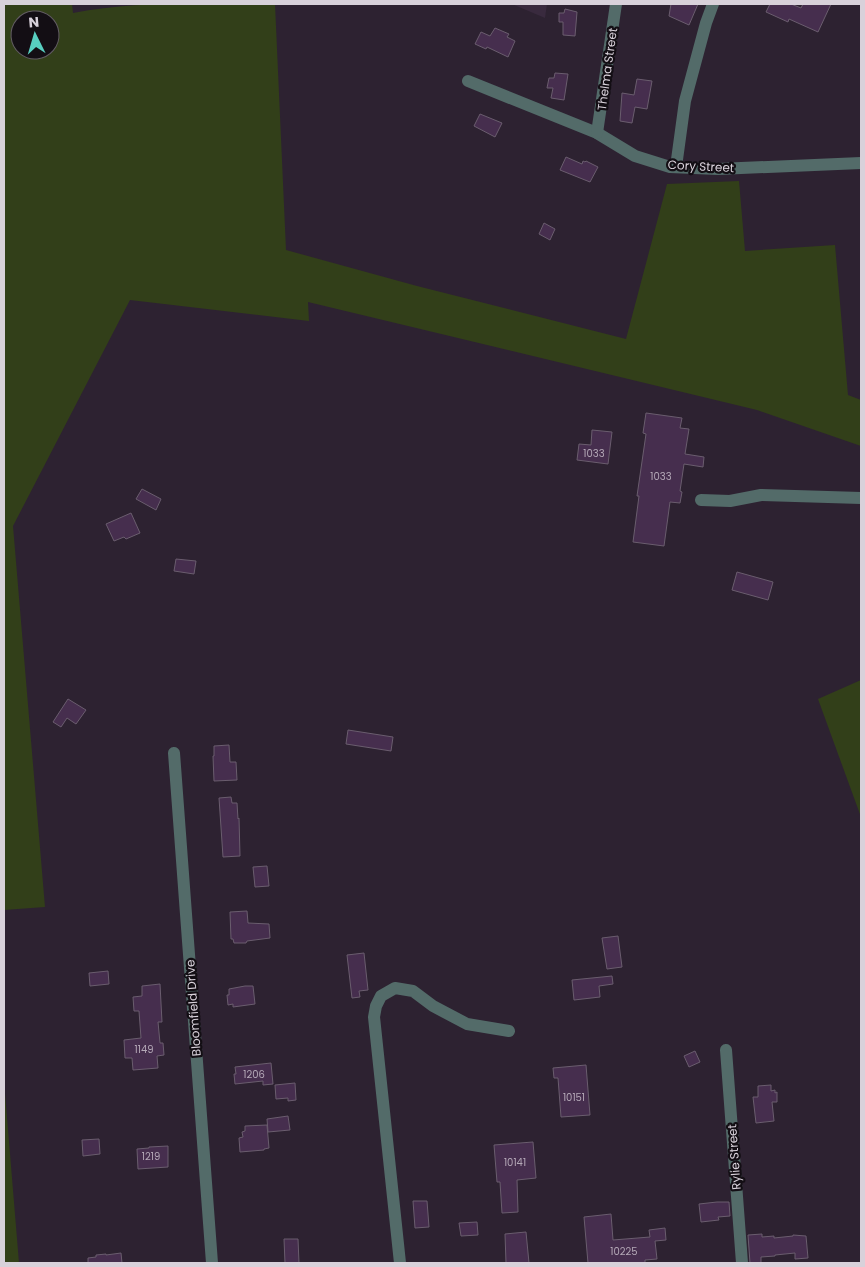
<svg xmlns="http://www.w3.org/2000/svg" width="865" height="1267" viewBox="0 0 865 1267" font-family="Poppins,sans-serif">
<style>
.built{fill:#392a3e}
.green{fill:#323f19;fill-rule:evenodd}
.building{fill:#462e4e;stroke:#6a5d6e}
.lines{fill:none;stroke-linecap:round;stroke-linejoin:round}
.minor{stroke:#536b69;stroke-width:12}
.labels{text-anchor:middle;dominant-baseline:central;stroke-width:4.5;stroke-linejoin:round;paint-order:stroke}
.number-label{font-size:10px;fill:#b4a8b7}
.street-label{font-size:12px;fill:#d8d1da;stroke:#130e14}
</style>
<rect width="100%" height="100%" fill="#2d2231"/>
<!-- built -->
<path class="built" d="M512,4H547L545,18Z"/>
<!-- green -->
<g class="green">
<path d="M4,4H72L73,13C139,0 208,4 275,4L286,250L417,286L626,339L667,184L739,181L745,251L835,245L848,395L861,400V446L757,410L308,302L309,321L130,300L13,526L45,907L4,910ZM20,20H50V50H20Z"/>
<path d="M861,680V817L818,699Z"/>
<path d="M4,1081L19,1263H4Z"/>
</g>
<!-- building -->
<g class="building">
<path d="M671,4H698L689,25L669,16Z"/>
<path d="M770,4H791L801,8L803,4H831L818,32L789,19L788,22L766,12Z"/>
<path d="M565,9L577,12L575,36L563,35V22H559V13H564Z"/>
<path d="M495,28L509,34L507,37L515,41L508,57L487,47L486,49L475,44L481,32L490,36Z"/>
<path d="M555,73L568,74L564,100L551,98L553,88H547L549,78H554Z"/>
<path d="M637,79L652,81L647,109L635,107L632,123L620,121L622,93L634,95Z"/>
<path d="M480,114L502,123L495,137L474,126Z"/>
<path d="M566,157L582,164L583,161L585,162L586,161L598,167L590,182L560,170Z"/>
<path d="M544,223L555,229L550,240L539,234Z"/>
<path d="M646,413L682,418L680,428L689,429L685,454L704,457L703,467L684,464L680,491L682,492L680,503L670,502L664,546L633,542L639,496H637L646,434L643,433Z"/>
<path d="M592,430L612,432L608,464L577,460L579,444L591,445Z"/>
<path d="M142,489L161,499L156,510L136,499Z"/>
<path d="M131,513L140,533L126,539L124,537L114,541L106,524Z"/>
<path d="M176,559L196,561L194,574L174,571Z"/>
<path d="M737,572L773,582L768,600L732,590Z"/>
<path d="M68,699L86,710L76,724L67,718L61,727L53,722Z"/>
<path d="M348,730L393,737L391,751L346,744Z"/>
<path d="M229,745L230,762H236L237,780L214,781L213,756H214V746Z"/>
<path d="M231,797L232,803H237L238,819L239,818L240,856L223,857L219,798Z"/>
<path d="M267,866L269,886L255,887L253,867Z"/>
<path d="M247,911L248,923L269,924L270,938L247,941L246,943H234L233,939H231L230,912Z"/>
<path d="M618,936L622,967L607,969L602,938Z"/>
<path d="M364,953L368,990L359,991L360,997L352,998L347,955Z"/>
<path d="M108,971L109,984L90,986L89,973Z"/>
<path d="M612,976L613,984L599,986L600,997L574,1000L572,980Z"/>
<path d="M160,984L162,1022H158L160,1043H163L164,1055L157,1056L158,1068L133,1070L132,1058H125L124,1040L141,1038L139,1011H134L133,997L142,996V986Z"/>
<path d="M245,986H253L255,1004L233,1007V1004L228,1005L227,995H229V989Z"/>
<path d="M695,1051L700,1062L689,1067L684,1056Z"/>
<path d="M271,1063L273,1084L263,1085V1081L235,1084L234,1074H236L235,1067Z"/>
<path d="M586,1065L590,1115L561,1117L558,1078H554L553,1068Z"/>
<path d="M295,1083L296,1100L288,1101V1098L276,1099L275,1085Z"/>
<path d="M771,1085V1091L775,1090V1093L777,1092V1102H772L774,1121L756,1123L753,1097H758V1086Z"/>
<path d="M288,1116L290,1130L268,1132L267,1119Z"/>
<path d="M267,1125L269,1148L264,1149V1150L240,1152L239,1138L243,1137L242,1132L245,1131V1126Z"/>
<path d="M99,1139L100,1154L83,1156L82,1140Z"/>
<path d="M533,1142L536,1178L517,1180L518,1212L502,1213L500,1182H497L494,1145Z"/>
<path d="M168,1146V1167L138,1169L137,1149L149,1148V1147Z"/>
<path d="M413,1201H427L429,1227L415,1228Z"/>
<path d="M717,1202H729L730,1216L718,1217L719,1220L701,1222L699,1204Z"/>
<path d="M611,1214L613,1240L650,1237L649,1230L665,1228L666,1240L655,1241L657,1259L645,1260V1263H588L584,1217Z"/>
<path d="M477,1222L478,1235L461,1236L459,1223Z"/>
<path d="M526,1232L529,1263H506L505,1234Z"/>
<path d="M762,1234V1237L774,1236V1238L793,1236V1235L806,1236L808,1258L795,1259V1253L775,1255V1256L761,1257V1263H750L748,1235Z"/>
<path d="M284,1239H298L299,1263H285Z"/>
<path d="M121,1253L122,1263H88V1258L96,1257V1255L106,1254V1255Z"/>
</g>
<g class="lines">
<!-- minor -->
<g class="minor">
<path d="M468,81L597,133L635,156L670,167L718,169L861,163"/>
<path d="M597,133L616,4"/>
<path d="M676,167L685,101L706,23L713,4"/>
<path d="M701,500L730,501L761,495L861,498"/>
<path d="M174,753L212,1263"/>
<path d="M726,1050L742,1263"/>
<path d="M400,1263L374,1017L376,1006L381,996L395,988L413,991L433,1006L467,1024L509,1031"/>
</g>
</g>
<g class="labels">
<!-- number labels -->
<g class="number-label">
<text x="594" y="453">1033</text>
<text x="661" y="476">1033</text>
<text x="144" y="1049">1149</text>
<text x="254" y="1074">1206</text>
<text x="574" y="1097">10151</text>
<text x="151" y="1156">1219</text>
<text x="515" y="1162">10141</text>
<text x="624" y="1251">10225</text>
</g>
<!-- street labels -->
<g class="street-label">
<text transform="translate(607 69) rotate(-82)">Thelma Street</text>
<text transform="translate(701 166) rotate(3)">Cory Street</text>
<text transform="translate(193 1008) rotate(-94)">Bloomfield Drive</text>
<text transform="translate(734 1157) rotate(-94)">Rylie Street</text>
</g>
</g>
<!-- border -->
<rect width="865" height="1267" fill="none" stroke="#d8d1da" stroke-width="10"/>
<!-- north arrow -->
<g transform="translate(35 35) rotate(355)"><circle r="24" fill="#130e14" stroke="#625c63"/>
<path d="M0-4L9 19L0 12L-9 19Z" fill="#58cec0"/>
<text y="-8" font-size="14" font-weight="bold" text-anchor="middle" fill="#d8d1da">N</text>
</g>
</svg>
